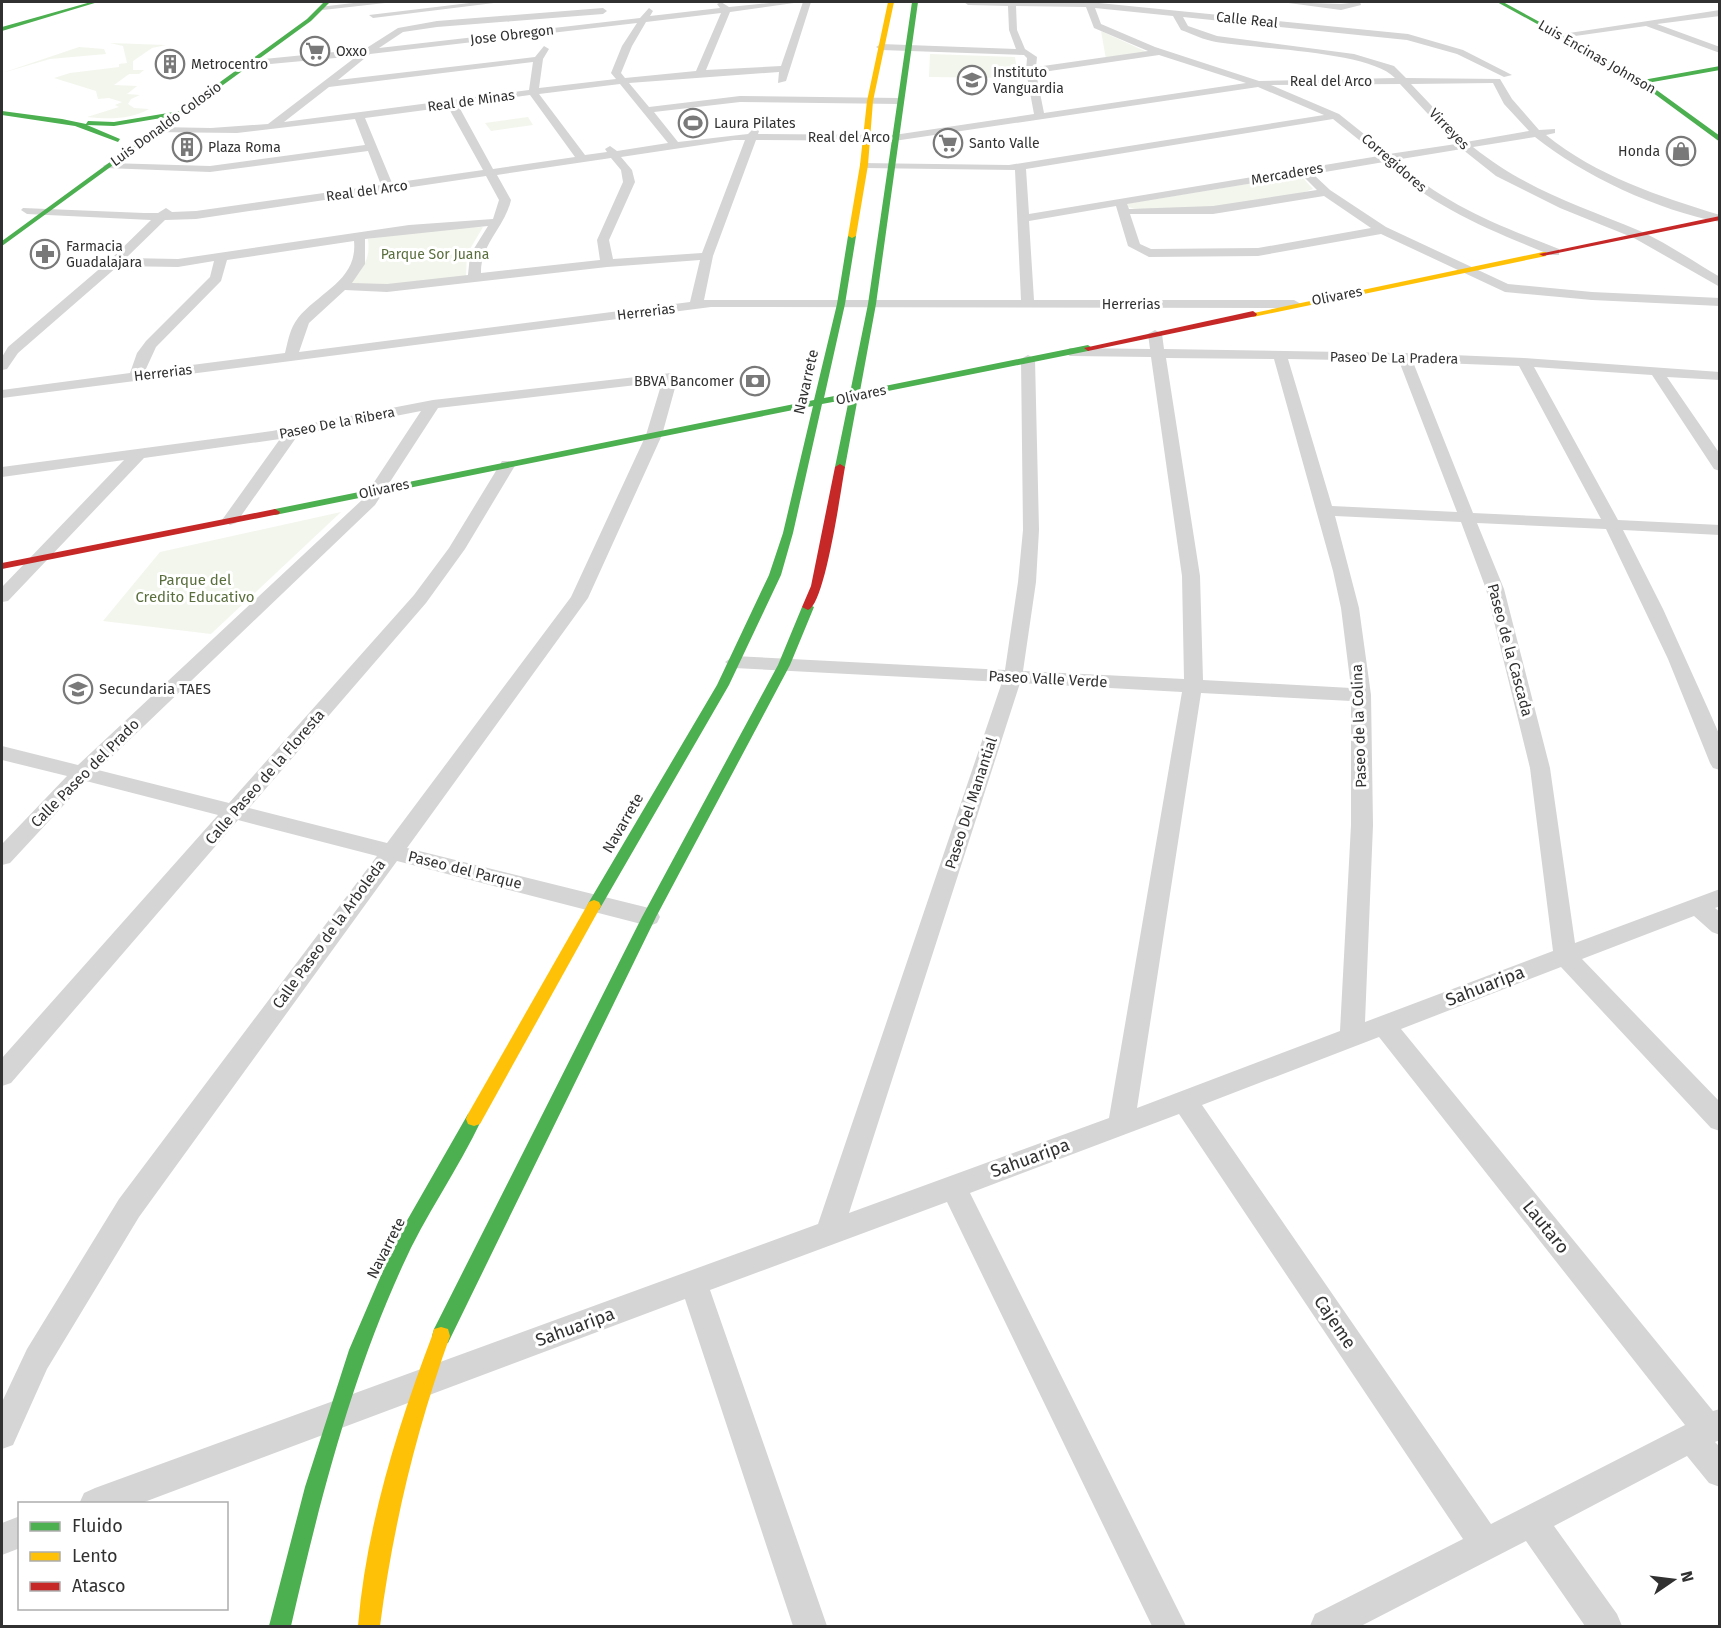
<svg xmlns="http://www.w3.org/2000/svg" width="1721" height="1628" viewBox="0 0 1721 1628" font-family="'Fira Sans',sans-serif">
<style>
.green{fill:#f3f6ed}
.lines{fill:none;stroke-linecap:round;stroke-linejoin:round}
.street{fill:#d5d5d5;fill-rule:evenodd}
.fast{fill:#4caf50;fill-rule:evenodd}
.slow{fill:#ffc107;fill-rule:evenodd}
.jam{fill:#c62828;fill-rule:evenodd}
.labels{text-anchor:middle;dominant-baseline:central;stroke-width:6;stroke-linejoin:round;paint-order:stroke}
.far-street-label{font-size:14px;fill:#313131;stroke:#fff}
.far-poi-label{font-size:14px;fill:#313131;stroke:#fff;text-anchor:start}
.far-park-label{font-size:14px;fill:#5a6e3d;stroke:#fff}
.street-label{font-size:15px;fill:#313131;stroke:#fff}
.park-label{font-size:15px;fill:#5a6e3d;stroke:#fff}
.poi-label{font-size:15px;fill:#313131;stroke:#fff;text-anchor:start}
.near-street-label{font-size:18px;fill:#313131;stroke:#fff}
</style>
<rect width="100%" height="100%" fill="#fff"/>
<!-- green -->
<g class="green">
<path d="M1101,31L1149,53L1106,59Z"/>
<path d="M110,43L166,45L152,48L133,61V70H144L139,74H129L114,85L137,86L127,94L140,95L131,99L128,104L134,108L149,109C130,120 108,119 87,117L119,107L115,105L122,102L109,98L98,99L96,91L54,78L70,73L119,67V64L127,63L123,46Z"/>
<path d="M79,47L104,49L106,54L50,59L2,73Z"/>
<path d="M930,54L1015,57L1018,78L929,77Z"/>
<path d="M528,117L533,125L491,131L485,123Z"/>
<path d="M1297,176L1302,177L1313,189C1281,202 1156,217 1124,206L1125,204Z"/>
<path d="M483,227L467,254L466,276L386,286L348,285C362,270 371,260 368,239L432,229Z"/>
<path d="M341,512L211,634L103,621L160,552Z"/>
</g>
<g class="lines">
<!-- street -->
<g class="street">
<path d="M362,2H394L323,10L319,7Z"/>
<path d="M478,2H502L373,18L369,15Z"/>
<path d="M721,2L729,7L779,2H801L730,12L706,70L781,66L803,2H811L786,81L778,83L779,72L629,83L649,107L740,96L899,98L904,101L899,104L740,102L654,112L678,142L748,134L754,128L759,131L758,134L894,135L1034,114L1026,71L1027,58L1024,55L881,50L876,47L881,44L1016,49L1009,30L1008,6L968,5L964,2H1089L1408,34L1463,50L1512,75L1504,77L1457,54L1407,40L1183,17L1188,26L1217,36L1354,54L1394,66L1406,78L1500,79L1512,99L1539,130L1555,129V133L1546,135C1597,176 1658,196 1720,215V222C1659,211 1582,175 1535,137L1473,147C1527,190 1578,205 1640,231C1667,243 1694,262 1720,277V287L1634,238L1560,208L1496,176L1462,149L1395,160C1446,206 1498,225 1559,249V255H1551C1487,229 1436,209 1384,162L1313,174L1330,190L1386,227L1508,284L1592,292L1720,298V306L1592,300L1505,292L1381,234L1258,256L1149,257L1128,246L1116,206L1029,221L1034,300H1294L1301,304L1294,308L711,307L2,398V390L130,373L137,353L146,341L210,277L214,261L178,267L118,266L18,353L7,369L2,370V357L8,347L111,259L151,220L27,214L21,210L23,208L144,213H158L166,208L172,212L196,211L381,185L368,151L210,172L105,168L103,166L109,163L210,166L365,145L355,119L237,133L153,132L152,130L157,127L211,128L268,124L357,56L226,68L223,67V63L365,49L398,28L437,21L603,8L607,11L603,14L437,27L403,32L379,48L640,18L649,8L653,11L650,16L720,8L717,4ZM1016,6L1086,7L1094,28L1148,51L1036,67L1037,57L1025,49L1017,30ZM1095,8L1173,16L1181,30C1192,34 1204,40 1216,42C1256,49 1370,51 1395,78L1259,81L1155,47L1101,24ZM721,13L696,71L625,78L621,73L632,46L646,22ZM637,23L622,46L611,73L616,79L539,88L543,59L549,49L544,46L535,57L338,80L370,54ZM1159,55L1246,83L1044,113L1036,73ZM533,62L529,90L284,122L329,87ZM1493,83L1504,104L1529,131L1466,142L1411,84ZM620,84L668,143L617,151L610,146L605,149L607,152L585,155L539,94ZM1400,84L1456,144L1389,154L1339,114L1271,85ZM1258,87L1324,115L1009,165L860,163V167L864,168L1015,170L1021,300H704L713,256L756,140L894,141ZM530,95L575,157L493,169L458,105ZM448,107L483,170L392,183L365,118ZM1333,119L1379,156L1029,214L1026,169ZM734,140H745L702,253L613,259L609,240L635,182L632,170L621,157ZM611,158L621,170L623,182L597,240L600,260L481,273C480,245 505,227 511,200L497,175ZM1302,175L1317,190L1213,206L1129,209L1127,204ZM486,176L499,200L493,219L409,225L178,259L126,258L165,220L196,219ZM1324,196L1371,228L1258,248L1151,249L1140,244L1130,214H1213ZM488,226L470,255L468,275L387,284L352,283L365,264V239ZM354,241C358,280 319,292 298,318C290,328 288,341 285,353L145,371L156,347L221,281L227,260ZM700,260L690,302L299,352L309,323L345,290L387,292L607,267Z"/>
<path d="M1281,2L1341,4L1360,2L1361,5L1341,10Z"/>
<path d="M1720,10V16L1657,24L1720,47V53L1646,26L1561,38L1556,35Z"/>
<path d="M1155,330L1162,334L1164,349L1404,353L1524,358L1720,372V380L1667,377L1720,454V471L1714,469L1652,375L1534,367L1618,520L1720,525V535L1623,530L1663,609L1709,711L1720,736V770L1713,768L1710,763L1668,659L1606,529L1477,523L1504,589L1550,768L1575,943L1720,889V906L1715,908L1720,912V935L1712,932L1694,916L1582,959L1720,1102V1131L1711,1128L1561,967L1401,1029L1713,1411L1720,1409V1440L1715,1442L1720,1447V1487L1709,1483L1687,1456L1554,1526L1617,1614L1622,1626H1585L1526,1541L1361,1626H1310L1315,1614L1463,1539L1179,1114L970,1193L1186,1626H1152L947,1202L710,1290L827,1626H793L685,1299L139,1504H79L84,1493L95,1488L818,1224L1002,682L734,668L725,662L734,656L1005,670L1018,582L1023,530L1021,359L1028,355L1035,359L1039,530L1036,582L1023,671L1184,679L1182,576L1151,357L1070,356L1063,352L1070,348L1150,349L1148,334ZM1166,358L1274,359L1333,571L1341,608L1351,688L1203,680L1200,576ZM1288,359L1399,361L1457,512L1332,506ZM1413,362L1519,366L1601,519L1473,513ZM1335,516L1461,522L1486,589L1530,768L1553,951L1365,1022L1373,825L1371,695L1359,608ZM1020,683L1182,692L1109,1118L849,1213ZM1201,693L1351,701V825L1340,1031L1137,1108ZM1379,1037L1685,1425L1491,1524L1202,1105Z"/>
<path d="M671,373L678,377L662,435L588,598L407,848L649,908L657,911L660,917L657,923L649,926L397,861L139,1217L47,1369L13,1445L2,1449V1402L27,1349L119,1199L377,856L238,820L11,1083L2,1086V1058L218,815L86,781L10,863L2,865V844L67,776L2,760V746L78,765L363,499L421,411L298,435L236,523L230,525L222,520L280,439L144,458L8,601L2,602V587L124,460L2,477V467L272,431L433,400ZM662,382L646,435L571,597L387,843L249,808L426,603L465,549L516,464L514,461H502L449,548L414,595L229,803L98,770L375,505L438,408Z"/>
<path d="M20,1516V1548L2,1555V1523Z"/>
</g>
<!-- fast -->
<g class="fast">
<path d="M91,2H98L2,31V27Z"/>
<path d="M324,2H330L311,21L2,246V241L173,116L114,126L87,125L120,139L118,142L75,126L2,115V111L62,119L86,124L88,121L114,122L180,111L307,19Z"/>
<path d="M912,2H918L876,304L860,391L1088,345L1092,348L1088,351L858,397L845,467L840,470L835,467L849,399L822,404L793,533L781,575L729,685L599,910H589L587,906L589,902L717,685L769,575L783,533L813,406L275,515L270,512L275,509L814,400L837,304L848,236L852,234L856,236L845,304L824,398L850,393L868,304Z"/>
<path d="M1497,2H1503L1630,71L1643,80L1720,66V70L1647,83L1720,136V142L1626,73Z"/>
<path d="M808,604L814,607L790,665L656,917L448,1343L441,1345L434,1343L432,1336L434,1329L642,917L778,665L802,607Z"/>
<path d="M474,1112L480,1114L482,1119C458,1170 425,1215 402,1267C350,1381 319,1504 291,1626H269L305,1487L349,1350L397,1238L468,1114Z"/>
</g>
<!-- slow -->
<g class="slow">
<path d="M888,2H894L873,101L868,165L856,236L852,238L848,236L860,165L867,101Z"/>
<path d="M1543,252H1546V256L1253,317L1249,314Z"/>
<path d="M594,900L599,902L601,906L480,1124L474,1126L468,1124L466,1119L468,1114L589,902Z"/>
<path d="M441,1327L448,1329L450,1336C416,1431 393,1526 380,1626H358C366,1528 397,1428 432,1336L434,1329Z"/>
</g>
<!-- jam -->
<g class="jam">
<path d="M1720,216V220L1543,256L1539,254Z"/>
<path d="M1253,311L1257,314L1256,316L1088,351L1084,348Z"/>
<path d="M840,464L845,467C841,489 825,605 808,610L802,607L811,586L835,467Z"/>
<path d="M275,509L280,512L279,514L2,569V563Z"/>
</g>
</g>
<!-- icons -->
<defs>
<g id="supermarket-ring" transform="scale(1.5)"><circle r="9.5" fill="#fff" stroke="#797979" stroke-width="1.5"/><path d="M-6-5.5h2.5l.6 2H6L4.5 2H-2.5L-4.4-4H-6ZM-1.5 3.2a1.3 1.3 0 1 0 .1 0ZM3 3.2a1.3 1.3 0 1 0 .1 0Z" fill="#797979"/></g>
<g id="building-ring" transform="scale(1.5)"><circle r="9.5" fill="#fff" stroke="#797979" stroke-width="1.5"/><path d="M-4-6H4V6H1V3H-1V6H-4ZM-2.5-4.3h1.7v1.8h-1.7ZM.8-4.3h1.7v1.8H.8ZM-2.5-1h1.7V.8h-1.7ZM.8-1h1.7V.8H.8Z" fill="#797979"/></g>
<g id="school-ring" transform="scale(1.5)"><circle r="9.5" fill="#fff" stroke="#797979" stroke-width="1.5"/><path d="M0-5L7-2L0 1L-7-2ZM-4 1L0 2.5L4 1V4Q0 6-4 4Z" fill="#797979"/></g>
<g id="stadium-ring" transform="scale(1.5)"><circle r="9.5" fill="#fff" stroke="#797979" stroke-width="1.5"/><path d="M0-5a6.5 5 0 1 0 0 10a6.5 5 0 1 0 0-10ZM-3.5-1.8h7v3.6h-7Z" fill="#797979"/></g>
<g id="shop-ring" transform="scale(1.5)"><circle r="9.5" fill="#fff" stroke="#797979" stroke-width="1.5"/><path d="M-5-2.5h2.3a2.7 3.5 0 0 1 5.4 0H5L5.5 6h-11ZM-1.5-2.5h3a1.5 2.3 0 0 0-3 0Z" fill="#797979"/></g>
<g id="pharmacy-ring" transform="scale(1.5)"><circle r="9.5" fill="#fff" stroke="#797979" stroke-width="1.5"/><path d="M-2-6h4v4h4v4h-4v4h-4v-4h-4v-4h4Z" fill="#797979"/></g>
<g id="bank-ring" transform="scale(1.5)"><circle r="9.5" fill="#fff" stroke="#797979" stroke-width="1.5"/><path d="M-6-4H6V4H-6ZM0-2.3a2.3 2.3 0 1 0 0 4.6a2.3 2.3 0 1 0 0-4.6Z" fill="#797979"/></g>
</defs>
<g fill-rule="evenodd">
<use href="#supermarket-ring" x="315" y="51"/>
<use href="#building-ring" x="170" y="64"/>
<use href="#school-ring" x="972" y="80"/>
<use href="#stadium-ring" x="693" y="123"/>
<use href="#supermarket-ring" x="948" y="143"/>
<use href="#building-ring" x="187" y="147"/>
<use href="#shop-ring" x="1681" y="151"/>
<use href="#pharmacy-ring" x="45" y="254"/>
<use href="#bank-ring" x="755" y="381"/>
<use href="#school-ring" x="78" y="689"/>
</g>
<g class="labels">
<!-- far-street labels -->
<g class="far-street-label">
<text transform="translate(1247 20) rotate(6)">Calle Real</text>
<text transform="translate(512 35) rotate(-7)">Jose Obregon</text>
<text transform="translate(1597 57) rotate(30)">Luis Encinas Johnson</text>
<text x="1331" y="81">Real del Arco</text>
<text transform="translate(471 101) rotate(-8)">Real de Minas</text>
<text transform="translate(166 124) rotate(-36)">Luis Donaldo Colosio</text>
<text transform="translate(1449 129) rotate(46)">Virreyes</text>
<text x="849" y="137">Real del Arco</text>
<text transform="translate(1394 163) rotate(41)">Corregidores</text>
<text transform="translate(1287 174) rotate(-10)">Mercaderes</text>
<text transform="translate(367 191) rotate(-8)">Real del Arco</text>
<text transform="translate(1337 296) rotate(-11)">Olivares</text>
<text x="1131" y="304">Herrerias</text>
<text transform="translate(646 312) rotate(-7)">Herrerias</text>
<text transform="translate(1394 358) rotate(1)">Paseo De La Pradera</text>
<text transform="translate(163 373) rotate(-7)">Herrerias</text>
<text transform="translate(861 395) rotate(-12)">Olivares</text>
<text transform="translate(337 423) rotate(-11)">Paseo De la Ribera</text>
<text transform="translate(384 489) rotate(-12)">Olivares</text>
</g>
<!-- far-poi labels -->
<g class="far-poi-label">
<text x="336" y="51">Oxxo</text>
<text x="191" y="64">Metrocentro</text>
<text x="993" y="72">Instituto<tspan x="993" dy="16">Vanguardia</tspan></text>
<text x="714" y="123">Laura Pilates</text>
<text x="969" y="143">Santo Valle</text>
<text x="208" y="147">Plaza Roma</text>
<text x="1660" y="151" text-anchor="end">Honda</text>
<text x="66" y="246">Farmacia<tspan x="66" dy="16">Guadalajara</tspan></text>
<text x="734" y="381" text-anchor="end">BBVA Bancomer</text>
</g>
<!-- far-park labels -->
<g class="far-park-label">
<text x="435" y="254">Parque Sor Juana</text>
</g>
<!-- street labels -->
<g class="street-label">
<text transform="translate(806 382) rotate(-77)">Navarrete</text>
<text transform="translate(1510 650) rotate(75)">Paseo de la Cascada</text>
<text transform="translate(1048 679) rotate(3)">Paseo Valle Verde</text>
<text transform="translate(1359 726) rotate(-92)">Paseo de la Colina</text>
<text transform="translate(85 773) rotate(-45)">Calle Paseo del Prado</text>
<text transform="translate(265 777) rotate(-49)">Calle Paseo de la Floresta</text>
<text transform="translate(971 803) rotate(-72)">Paseo Del Manantial</text>
<text transform="translate(623 823) rotate(-60)">Navarrete</text>
<text transform="translate(465 870) rotate(14)">Paseo del Parque</text>
<text transform="translate(329 934) rotate(-54)">Calle Paseo de la Arboleda</text>
<text transform="translate(386 1248) rotate(-63)">Navarrete</text>
</g>
<!-- park labels -->
<g class="park-label">
<text x="195" y="580">Parque del<tspan x="195" dy="17">Credito Educativo</tspan></text>
</g>
<!-- poi labels -->
<g class="poi-label">
<text x="99" y="689">Secundaria TAES</text>
</g>
<!-- near-street labels -->
<g class="near-street-label">
<text transform="translate(1485 986) rotate(-21)">Sahuaripa</text>
<text transform="translate(1030 1158) rotate(-20)">Sahuaripa</text>
<text transform="translate(1546 1227) rotate(51)">Lautaro</text>
<text transform="translate(1335 1322) rotate(56)">Cajeme</text>
<text transform="translate(575 1327) rotate(-20)">Sahuaripa</text>
</g>
</g>
<!-- border -->
<rect width="1721" height="1628" fill="none" stroke="#313131" stroke-width="6"/>
<!-- legend -->
<rect x="18" y="1502" width="210" height="108" fill="#ffffff" stroke="#adadad" stroke-width="1.5"/>
<rect x="30" y="1522" width="30" height="9" fill="#4caf50" stroke="#adadad" stroke-width="1.5"/>
<text x="72" y="1532" font-size="18" fill="#313131">Fluido</text>
<rect x="30" y="1552" width="30" height="9" fill="#ffc107" stroke="#adadad" stroke-width="1.5"/>
<text x="72" y="1562" font-size="18" fill="#313131">Lento</text>
<rect x="30" y="1582" width="30" height="9" fill="#c62828" stroke="#adadad" stroke-width="1.5"/>
<text x="72" y="1592" font-size="18" fill="#313131">Atasco</text>
<!-- north arrow -->
<g transform="translate(1673 1580) rotate(76)" stroke="#ffffff" stroke-width="4.5" paint-order="stroke">
<path d="M0-4.5L10 22L0 15L-10 22Z" fill="#313131"/>
<text y="-9" font-size="16" font-weight="bold" text-anchor="middle" fill="#313131">N</text>
</g>
</svg>
